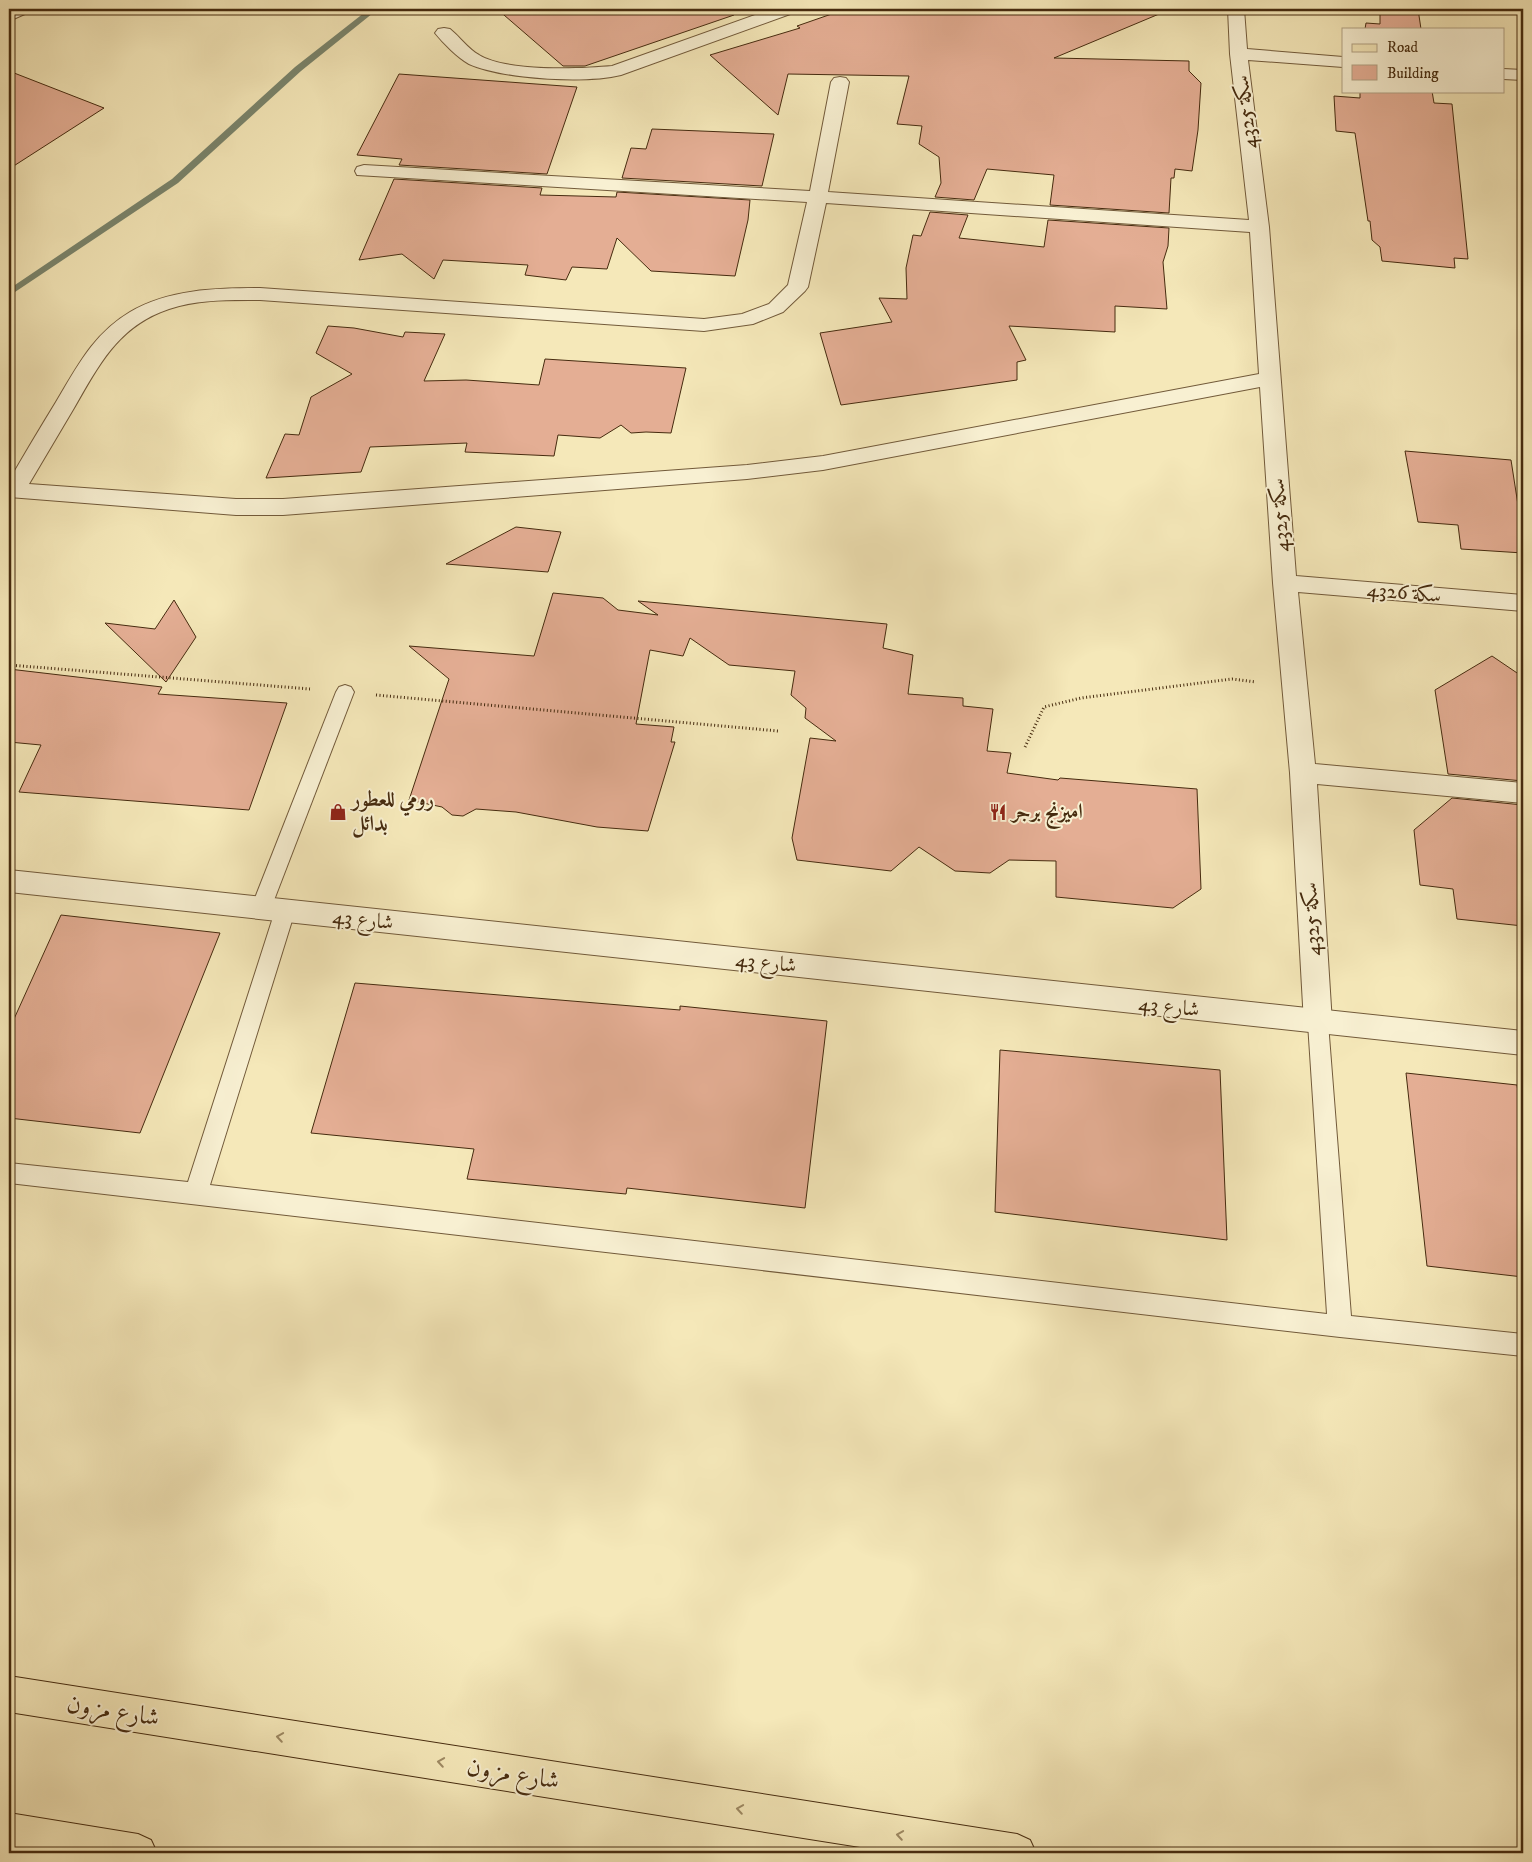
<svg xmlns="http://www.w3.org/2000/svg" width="1532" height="1862" viewBox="0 0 1532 1862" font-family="'IM FELL DW Pica',Amiri,serif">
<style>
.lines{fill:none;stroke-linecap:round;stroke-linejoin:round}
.stream{fill:#7a856d;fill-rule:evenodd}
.building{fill:#e4ae94;stroke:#462b0f}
.service-casing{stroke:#725a3a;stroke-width:2}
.minor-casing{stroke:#725a3a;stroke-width:2}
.tertiary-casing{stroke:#725a3a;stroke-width:2}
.primary-casing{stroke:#462b0f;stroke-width:2}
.path{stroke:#462b0f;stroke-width:3;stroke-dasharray:1 2.5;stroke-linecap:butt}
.service{fill:#f8f0d2;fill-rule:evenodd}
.minor{fill:#f8f0d2;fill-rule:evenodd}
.tertiary{fill:#f8f0d2;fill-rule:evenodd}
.primary{fill:#f5e8b9;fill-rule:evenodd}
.oneway{stroke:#9e8a64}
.labels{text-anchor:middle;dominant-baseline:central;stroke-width:4;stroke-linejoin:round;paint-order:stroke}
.street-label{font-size:21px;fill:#462b0f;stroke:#f8f0d2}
.poi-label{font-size:21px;font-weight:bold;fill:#462b0f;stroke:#f8f0d2;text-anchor:start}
.near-street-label{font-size:25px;fill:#462b0f;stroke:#f8f0d2}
</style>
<rect width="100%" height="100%" fill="#f5e8b9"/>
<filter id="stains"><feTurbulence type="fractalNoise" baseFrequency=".004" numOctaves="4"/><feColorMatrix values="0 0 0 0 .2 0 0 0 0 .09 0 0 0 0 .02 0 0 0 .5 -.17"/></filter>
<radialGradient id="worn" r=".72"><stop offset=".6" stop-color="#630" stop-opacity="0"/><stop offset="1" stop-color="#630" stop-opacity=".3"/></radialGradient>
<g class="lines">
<!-- stream -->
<path class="stream" d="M369,9H378L301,71L178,183L9,296V289L172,179L295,67Z"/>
</g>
<!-- building -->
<g class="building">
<path d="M497,9H733L734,15L585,66H563Z"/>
<path d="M846,9H1171L1054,58L1189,61V71L1201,83L1198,130L1192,171L1175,169L1174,178H1171L1169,213L1050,205L1054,175L987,169L974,200L935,197L941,183L939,157L919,144L922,126L897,124L909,76L788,74L778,115L710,55L800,28L797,26Z"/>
<path d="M1380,9H1418L1421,29H1365L1366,23L1380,24Z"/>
<path d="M9,71L104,108L9,169Z"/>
<path d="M399,74L577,87L547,174L399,165L402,159L357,155Z"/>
<path d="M1360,91H1432L1434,103L1452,104L1468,259L1454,258L1455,268L1382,261L1380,247L1372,240L1370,221H1368L1355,133L1336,131L1334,96L1360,98Z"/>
<path d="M652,129L774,134L762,186L622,178L631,148L646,149Z"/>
<path d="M394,179L542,188L540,195L616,197L617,192L750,200L748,220L735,276L651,271L617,238L607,269L572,267L566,280L525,275L528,265L443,260L434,279L402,254L359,260Z"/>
<path d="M930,212L968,215L959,238L1044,247L1048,220L1169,228L1168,246L1163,262L1167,309L1115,306V332L1009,326L1026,360L1017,362V380L841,405L820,333L892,322L879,298L907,299L906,268L913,235L921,236Z"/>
<path d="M328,326L354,328L403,337L405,332L445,334L424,381L466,380L539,385L545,359L686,368L671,433L646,432L631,433L621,425L600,438L558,435L554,456L465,452L467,443L370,447L361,472L266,478L285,434L299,435L311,397L352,374L316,353Z"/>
<path d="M1405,451L1511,460L1523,537V553L1461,549L1458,525L1418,522Z"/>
<path d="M516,527L561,532L548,572L446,564Z"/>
<path d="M553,593L603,598L618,610L658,615L638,601L887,624L883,648L913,655L908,694L963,698V706L993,709L987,751L1011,753L1007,773L1058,780L1060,778L1197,789L1201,889L1173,908L1056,897V861L1009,860L990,873L955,871L919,847L891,871L797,860L792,838L810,738L836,741L805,718L806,708L791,695L795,671L729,665L690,638L683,656L650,650L636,724L674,727L671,742H675L648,831L597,827L516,812L476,809L463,816L452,815L442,807L409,800L449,679L409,646L534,656Z"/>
<path d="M174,600L196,637L166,682L105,623L155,629Z"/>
<path d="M1492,656L1523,677V781L1448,774L1435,690Z"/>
<path d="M9,669L162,687L158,694L287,703L249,810L19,792L41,745L9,742Z"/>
<path d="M1452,798L1523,805V926L1457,919L1453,889L1420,885L1414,830Z"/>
<path d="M61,915L220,933L140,1133L9,1118V1030Z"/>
<path d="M355,983L680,1010V1006L827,1021L805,1208L627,1188L626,1194L467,1179L474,1149L311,1133Z"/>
<path d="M1000,1050L1220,1070L1227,1240L995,1212Z"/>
<path d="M1406,1073L1517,1085L1523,1127V1277L1427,1266Z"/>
</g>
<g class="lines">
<!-- service casing -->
<g class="service-casing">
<g id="service">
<path d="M345,685L351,687L354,692L271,908L268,914L261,916L254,914L251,908L336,692L339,687Z"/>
<path d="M285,903L292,905L295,911L210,1185L1327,1314L1308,1023L1311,1017L1318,1014L1325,1017L1328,1023L1351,1316L1523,1334V1356L1340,1337L9,1183V1163L188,1182L275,911L278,905Z"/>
</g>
</g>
<!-- minor casing -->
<g class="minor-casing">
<g id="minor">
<path d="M9,9H29L27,13L9,21Z"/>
<path d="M772,9H795L793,13L621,75C585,84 503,79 469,64C458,58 443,43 435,33L438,29L444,28L450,29C460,37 468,49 479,55C507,72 580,69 612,66Z"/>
<path d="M1228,9H1244L1247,49L1343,57V67L1248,60L1269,227L1296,576L1523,595V611L1298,592L1315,764L1523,783V803L1317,784L1332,1023L1328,1031L1318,1035L1308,1031L1304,1023L1290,773L1273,583L1260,387L823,470L747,479L283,515H236L9,497V481C24,455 40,428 56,402C77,367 93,334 130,312C169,289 217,288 260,288L704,319L742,314L769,304L788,285L807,202L357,175L355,171L357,167L364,165L810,191L831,82L834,78L840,77L846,78L849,82L828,192L1249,220L1230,54ZM826,203L1250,232L1259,374L823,456L747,465L283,499H236L29,484C44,459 59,433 74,408C99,365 118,326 169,309C199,299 230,300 260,300L704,331L753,324L783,312L805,291L808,287Z"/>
<path d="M1503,69L1523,70V80L1503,79Z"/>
</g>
</g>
<!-- tertiary casing -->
<g class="tertiary-casing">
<path id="tertiary" d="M9,870L1523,1031V1055L9,892Z"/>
</g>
<!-- primary casing -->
<g class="primary-casing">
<g id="primary">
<path d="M9,1676L1017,1834L1030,1840L1036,1853H898L9,1712Z"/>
<path d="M9,1813L138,1834L151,1840L157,1853H23L9,1851Z"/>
</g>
</g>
<!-- path -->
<g class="path">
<path d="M9,665L310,689"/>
<path d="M376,695L778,731"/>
<path d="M1025,747L1044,707L1081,698L1232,679L1256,682"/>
</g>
<!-- service -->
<use href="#service" class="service"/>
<!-- minor -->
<use href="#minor" class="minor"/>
<!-- tertiary -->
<use href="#tertiary" class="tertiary"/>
<!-- primary -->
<use href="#primary" class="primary"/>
</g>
<!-- one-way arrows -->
<defs><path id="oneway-chevron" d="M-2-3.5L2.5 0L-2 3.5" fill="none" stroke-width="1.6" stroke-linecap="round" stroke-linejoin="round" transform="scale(1.25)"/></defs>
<g class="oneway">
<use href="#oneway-chevron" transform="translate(280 1737) rotate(-171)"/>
<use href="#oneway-chevron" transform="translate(441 1762) rotate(-171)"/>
<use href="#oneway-chevron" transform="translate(740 1809) rotate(-171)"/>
<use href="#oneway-chevron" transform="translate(900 1835) rotate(-171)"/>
</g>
<!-- icons -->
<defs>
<g id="shop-bare" transform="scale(1.35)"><path d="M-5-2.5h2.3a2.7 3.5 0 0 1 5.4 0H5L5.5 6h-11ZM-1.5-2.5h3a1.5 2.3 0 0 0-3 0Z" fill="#8f2418" stroke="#f8f0d2" stroke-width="2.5" paint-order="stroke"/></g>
<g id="restaurant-bare" transform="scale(1.35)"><path d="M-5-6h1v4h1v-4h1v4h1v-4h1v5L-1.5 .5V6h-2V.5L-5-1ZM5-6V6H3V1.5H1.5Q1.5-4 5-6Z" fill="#8f2418" stroke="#f8f0d2" stroke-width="2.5" paint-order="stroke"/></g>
</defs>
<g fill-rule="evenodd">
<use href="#shop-bare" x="338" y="812"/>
<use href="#restaurant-bare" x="998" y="812"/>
</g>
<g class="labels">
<!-- street labels -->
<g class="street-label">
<text transform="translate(1246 112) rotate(-97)">سكة 4325</text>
<text transform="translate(1280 515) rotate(-94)">سكة 4325</text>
<text transform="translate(1404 593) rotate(5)">سكة 4326</text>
<text transform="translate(1312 919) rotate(-93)">سكة 4325</text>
<text transform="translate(363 920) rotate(6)">شارع 43</text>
<text transform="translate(766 963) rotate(6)">شارع 43</text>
<text transform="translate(1169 1007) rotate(6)">شارع 43</text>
</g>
<!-- poi labels -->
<g class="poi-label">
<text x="352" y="800">رومي للعطور<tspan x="352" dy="24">بدائل</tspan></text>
<text x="1012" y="812">اميزنج برجر</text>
</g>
<!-- near-street labels -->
<g class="near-street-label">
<text transform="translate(113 1711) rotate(9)">شارع مزون</text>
<text transform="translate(513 1774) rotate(9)">شارع مزون</text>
</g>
</g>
<!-- margin -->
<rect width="1532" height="1862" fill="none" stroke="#f5e8b9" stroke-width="30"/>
<rect x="10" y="10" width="1512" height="1842" fill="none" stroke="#462b0f" stroke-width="2.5"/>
<rect x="15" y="15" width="1502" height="1832" fill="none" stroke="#462b0f"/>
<!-- legend -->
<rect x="1342" y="28" width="162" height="65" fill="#f8f0d2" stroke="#b1a184"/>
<rect x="1352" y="44" width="25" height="8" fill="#f5e8b9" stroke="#b1a184"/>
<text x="1387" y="52" font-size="15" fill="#462b0f">Road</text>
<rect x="1352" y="65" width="25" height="15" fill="#e4ae94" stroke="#b1a184"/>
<text x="1387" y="78" font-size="15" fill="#462b0f">Building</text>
<rect width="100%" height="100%" filter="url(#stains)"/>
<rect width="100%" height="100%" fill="url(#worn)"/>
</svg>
